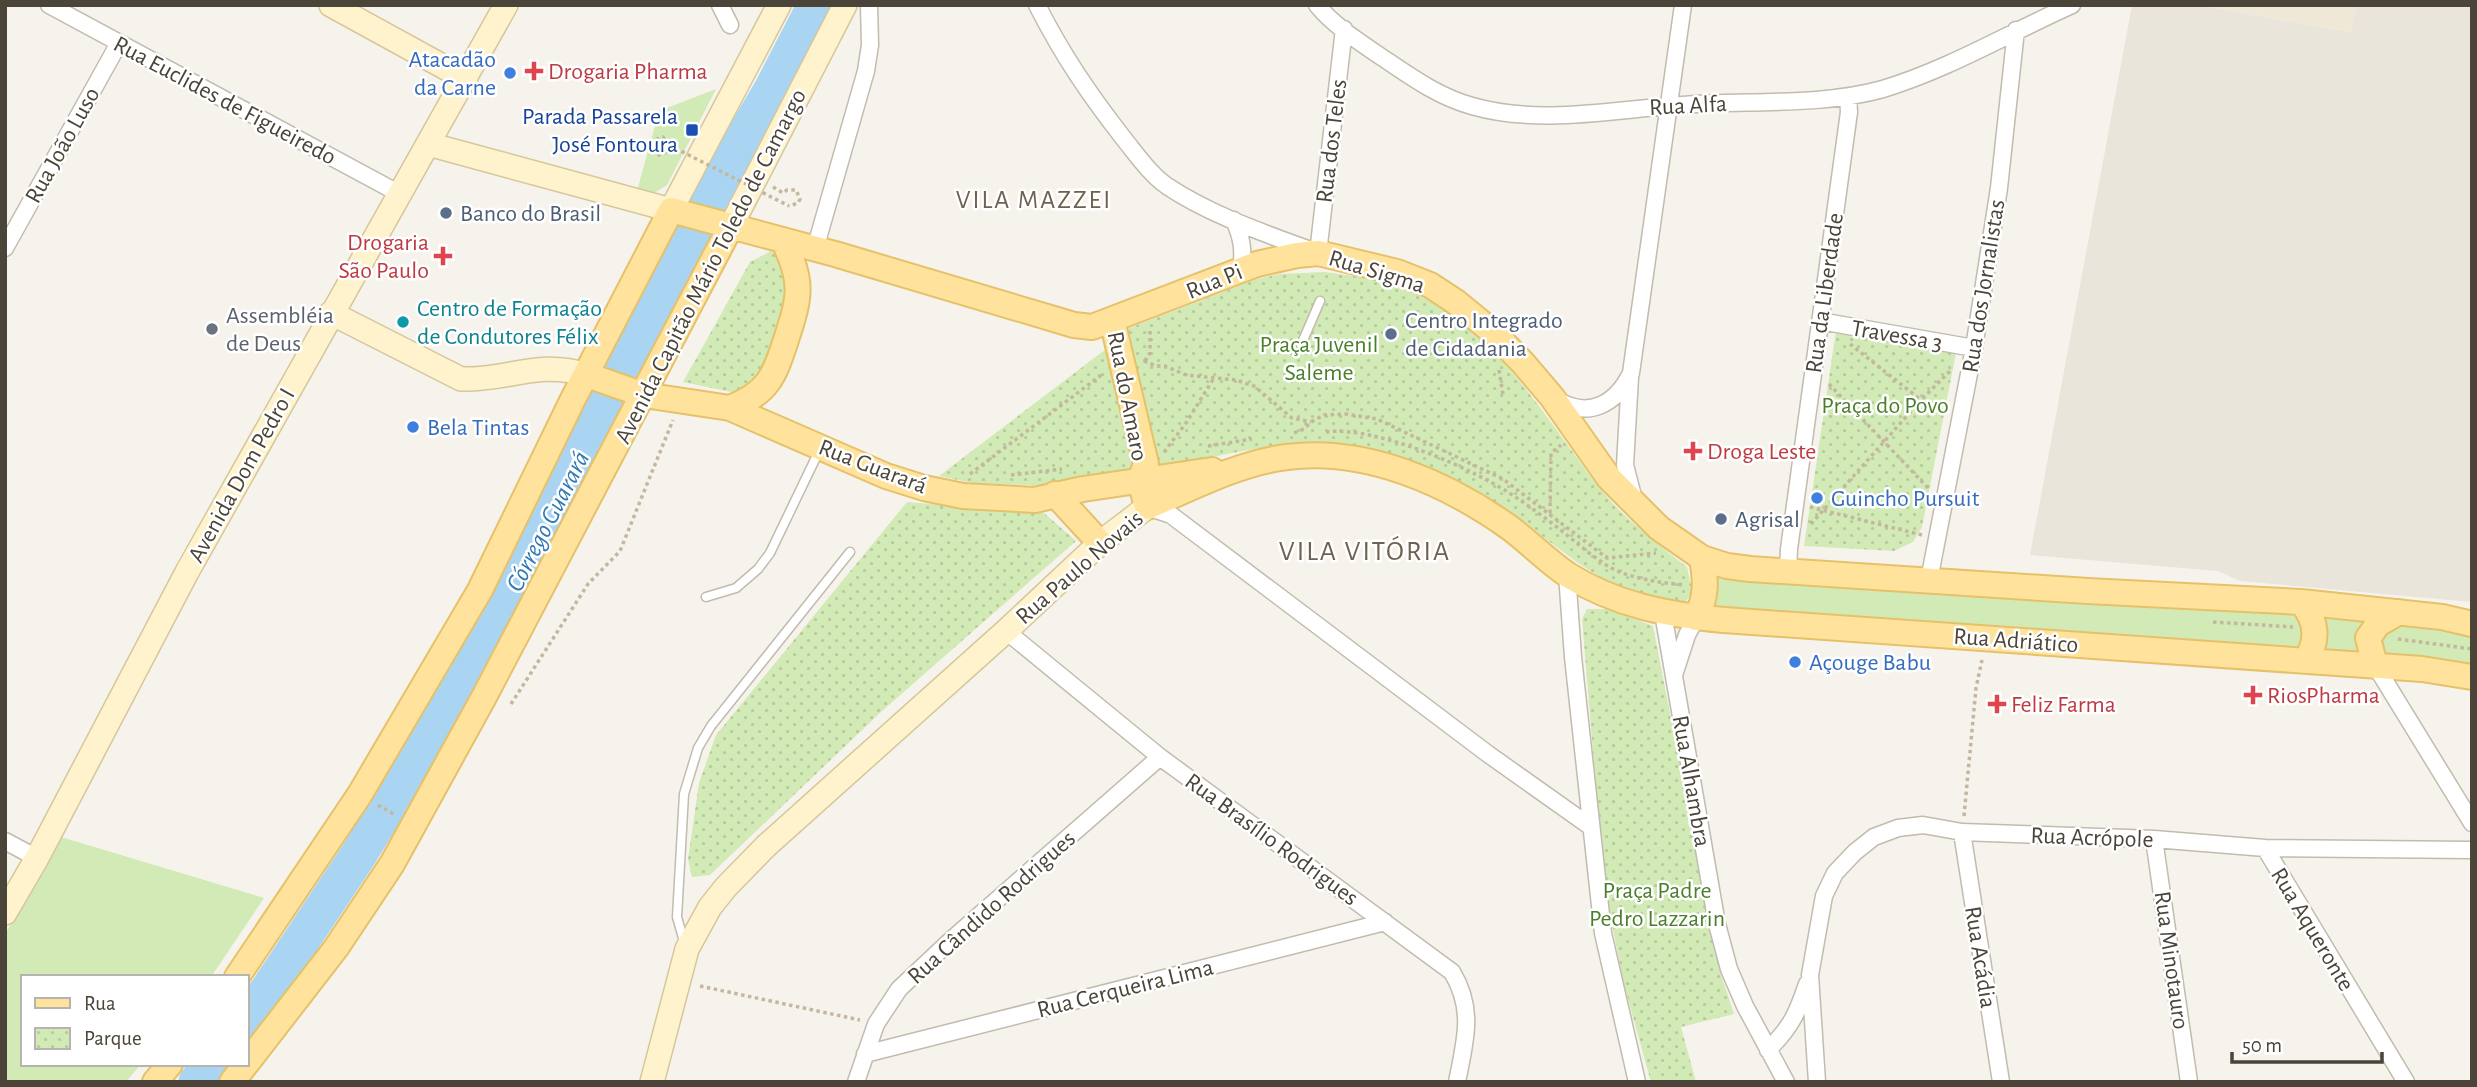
<svg xmlns="http://www.w3.org/2000/svg" width="2477" height="1087" font-family="'Alegreya Sans',sans-serif">
  <defs>
    <pattern id="park-dots" width="8" height="8" patternUnits="userSpaceOnUse" patternTransform="scale(1.75)"><rect width="8" height="8" fill="#d2eab5"/><path d="M2 2h.1M6 6h.1" fill="none" stroke="#b6ca9c" stroke-width="1.8" stroke-linecap="round"/></pattern>
  </defs>
  <rect width="100%" height="100%" fill="#f6f3ec"/>
  <path fill="#eae5da" d="M2132 5H2198L2351 32 2356 5H2472V602L2240 581 2218 571 2030 555Z"/>
  <path fill="#efe8d6" d="M2198 5H2356L2352 32Z"/>
  <path fill="#d2eab5" d="M716 89 667 185 653 194 637 191 659 111Z
    M1717 574 2239 608 2440 628 2472 635V666L1714 609Z
    M61 837 264 898 211 977H23V1064H141L126 1082H5V934Z"/>
  <path fill="url(#park-dots)" d="M771 251 783 259 791 271 775 366 741 394 683 382 750 262Z
    M1324 272C1346 275 1369 277 1391 284 1488 316 1539 410 1597 485 1622 517 1655 542 1687 567L1692 590 1685 604C1670 601 1652 601 1638 597 1630 594 1621 589 1614 585 1579 567 1550 541 1518 518 1452 470 1368 435 1285 445 1243 449 1201 460 1159 469L1127 329 1257 279 1280 274Z
    M1836 331 1956 353 1922 527 1913 542 1894 551 1804 546Z
    M1106 349 1136 474 1048 486 972 483 939 476Z
    M907 502 1044 513 1076 541 882 711 710 875 692 877 688 859 699 783 716 735Z
    M1587 609H1608L1653 626 1721 975 1734 1014 1681 1027 1696 1082H1651L1623 981 1604 883 1582 619Z"/>
  <g fill="none" stroke-linecap="round" stroke-linejoin="round">
    <path stroke="#a9d4f2" stroke-width="37" d="M247 1018 267 992 359 854 469 672 737 149 772 90 816 5
      M197 1082 211 1064"/>
    <defs>
      <path id="lane" d="M1301 345 1320 301
        M706 597 736 588 758 569 770 553 820 449
        M685 945 677 917 684 794 698 748 711 726 850 552"/>
      <path id="street" d="M49 5 400 194
        M720 5 730 25
        M1037 5C1063 56 1089 94 1124 139 1137 155 1150 174 1167 186 1212 216 1267 234 1318 253L1344 29
        M1317 5C1334 26 1361 43 1383 58 1411 77 1439 97 1472 106 1545 127 1624 107 1698 104 1758 101 1826 105 1883 89 1949 69 2009 33 2072 5
        M1234 220C1242 238 1244 251 1241 271
        M5 248 119 43
        M815 249 866 71 870 45 869 5
        M1820 321 1974 348
        M1630 377 1625 465 1633 496
        M1557 400C1589 419 1616 404 1631 373L1683 5
        M1147 507 1171 515 1488 754 1591 827
        M1788 572 1789 549 1849 112 1848 97
        M1567 574 1573 657 1603 933 1637 1082
        M1929 580 1974 348 1999 188 2016 30
        M1663 613 1717 924 1729 969 1745 1006 1786 1082
        M1006 631 1160 757 1452 972C1475 1010 1465 1041 1457 1082
        M2375 665 2472 823
        M1675 672 1687 635 1696 618
        M1962 832 2001 1082
        M2154 839 2189 1082
        M5 841 37 858
        M2265 848 2406 1082
        M1768 1050C1791 1027 1797 1014 1807 984
        M865 1054 1385 922
        M856 1082 876 1024 899 989 950 941 1160 757
        M1817 1082 1810 975 1824 896 1835 873 1855 852 1874 837 1898 828 1923 825 1962 832 2154 839 2265 848 2472 850"/>
      <path id="secondary" d="M331 5 466 79
        M428 144 671 210 779 5
        M731 226 845 5
        M331 313 461 379C508 381 537 359 587 375
        M5 913 37 858 187 572 506 5
        M652 1082 687 949 710 907 726 887 766 846 1006 631 1100 543 1147 507"/>
      <path id="primary" d="M1112 320 1146 464 1140 480 1147 507C1192 488 1238 463 1287 457 1366 447 1447 483 1510 528 1530 543 1547 561 1568 575 1616 605 1668 615 1724 620L2422 669 2472 677
        M587 375 644 395 730 408 886 476 924 488 963 496 1035 500 1083 489 1212 470
        M730 408C768 393 774 377 786 340 800 297 804 282 783 240
        M1055 494 1100 543
        M2301 602C2317 620 2319 640 2306 660
        M1696 618C1707 596 1706 581 1702 558
        M2375 665 2368 638 2378 624 2399 612
        M237 977 360 794 480 590 573 399 671 210 835 254 1074 325 1092 327 1257 264 1297 255 1318 253 1397 272 1430 285 1456 302 1494 333 1523 363 1552 397 1609 478 1659 528 1702 558 1727 566 1750 569 2088 591 2301 602 2442 617 2472 624
        M247 1063 336 948 392 864 484 697 731 226
        M155 1082 170 1064
        M232 1082 246 1064"/>
    </defs>
    <use href="#lane" stroke="#c2bbae" stroke-width="11"/>
    <use href="#street" stroke="#c2bbae" stroke-width="19"/>
    <use href="#secondary" stroke="#d6c79b" stroke-width="26"/>
    <use href="#primary" stroke="#e6c16a" stroke-width="28"/>
    <path stroke="#c4b79f" stroke-width="3.5" stroke-dasharray="3.5 3.5" stroke-linecap="butt" d="M669 145 663 137 654 140 653 149 659 155 667 152 669 148 679 152
      M773 187 783 193 787 190H796L800 199 798 203 789 206
      M1850 344 1921 400 1945 415
      M1144 361 1156 366H1165L1186 375 1236 380 1254 386 1292 418 1311 422
      M1145 361 1150 353V329
      M1499 370 1503 395
      M1829 384 1930 490
      M1326 432C1376 425 1476 470 1517 498 1536 511 1555 525 1573 540 1588 552 1604 566 1622 573 1643 580 1663 583 1685 585
      M1294 433 1304 429 1311 422 1324 415 1346 414 1377 419 1503 479 1607 558 1656 553
      M1208 446 1252 439
      M1164 452 1186 423 1214 378
      M970 474 1100 376 1101 372
      M1011 475 1062 469
      M1810 507 1922 535
      M1550 513 1551 453 1561 445
      M1811 524 1921 400 1952 369
      M2213 622 2293 627
      M2398 639 2472 649
      M511 704 588 584 620 551 673 420
      M378 805 395 815
      M1964 816 1976 688 1982 660
      M700 986 860 1020"/>
    <use href="#lane" stroke="#fff" stroke-width="8"/>
    <use href="#street" stroke="#fff" stroke-width="16"/>
    <use href="#secondary" stroke="#fff3cd" stroke-width="23"/>
    <use href="#primary" stroke="#ffe39c" stroke-width="24"/>
    <path stroke="#c4b79f" stroke-width="3.5" stroke-dasharray="3.5 3.5" stroke-linecap="butt" d="M669 145 789 206"/>
  </g>
  <g fill="#e0444e" stroke="#fff" stroke-width="2.5">
    <path d="M530.5 60.5h7v7h7v7h-7v7h-7v-7h-7v-7h7z"/>
    <path d="M439.5 245.5h7v7h7v7h-7v7h-7v-7h-7v-7h7z"/>
    <path d="M1689.5 440.5h7v7h7v7h-7v7h-7v-7h-7v-7h7z"/>
    <path d="M2249.5 684.5h7v7h7v7h-7v7h-7v-7h-7v-7h7z"/>
    <path d="M1993.5 693.5h7v7h7v7h-7v7h-7v-7h-7v-7h7z"/>
  </g>
  <g fill="#3f7fe0" stroke="#fff" stroke-width="2.5">
    <circle cx="510" cy="73" r="7"/>
    <circle cx="413" cy="427" r="7"/>
    <circle cx="1817" cy="498" r="7"/>
    <circle cx="1795" cy="662" r="7"/>
  </g>
  <rect fill="#1a4fb4" stroke="#fff" stroke-width="2.5" x="685" y="123" width="14" height="14" rx="3.5"/>
  <g fill="#5c6f8a" stroke="#fff" stroke-width="2.5">
    <circle cx="446" cy="213" r="7"/>
    <circle cx="1391" cy="334" r="7"/>
    <circle cx="1721" cy="519" r="7"/>
  </g>
  <circle fill="#0f9aa8" stroke="#fff" stroke-width="2.5" cx="403" cy="322" r="7"/>
  <circle fill="#6b7280" stroke="#fff" stroke-width="2.5" cx="212" cy="329" r="7"/>
  <g text-anchor="middle" stroke-width="5" stroke-linejoin="round" paint-order="stroke">
    <g font-size="24" fill="#366cbe" stroke="#fff" text-anchor="start">
      <text x="496" y="67" text-anchor="end">Atacadão<tspan x="496" dy="28">da Carne</tspan></text>
      <text x="427" y="435">Bela Tintas</text>
      <text x="1831" y="506">Guincho Pursuit</text>
      <text x="1809" y="670">Açouge Babu</text>
    </g>
    <g font-size="24" fill="#be3a42" stroke="#fff" text-anchor="start">
      <text x="548" y="79">Drogaria Pharma</text>
      <text x="429" y="250" text-anchor="end">Drogaria<tspan x="429" dy="28">São Paulo</tspan></text>
      <text x="1707" y="459">Droga Leste</text>
      <text x="2267" y="703">RiosPharma</text>
      <text x="2011" y="712">Feliz Farma</text>
    </g>
    <g font-size="24" fill="#4b4439" stroke="#fff">
      <text transform="translate(225 100) rotate(28)" y="8">Rua Euclides de Figueiredo</text>
      <text transform="translate(1688 105) rotate(-3)" y="8">Rua Alfa</text>
      <text transform="translate(1331 141) rotate(-83)" y="8">Rua dos Teles</text>
      <text transform="translate(62 145) rotate(-61)" y="8">Rua João Luso</text>
      <text transform="translate(710 266) rotate(-63)" y="8">Avenida Capitão Mário Toledo de Camargo</text>
      <text transform="translate(1377 271) rotate(17)" y="8">Rua Sigma</text>
      <text transform="translate(1214 281) rotate(-22)" y="8">Rua Pi</text>
      <text transform="translate(1983 286) rotate(-81)" y="8">Rua dos Jornalistas</text>
      <text transform="translate(1824 293) rotate(-82)" y="8">Rua da Liberdade</text>
      <text transform="translate(1897 335) rotate(10)" y="8">Travessa 3</text>
      <text transform="translate(1128 396) rotate(79)" y="8">Rua do Amaro</text>
      <text transform="translate(873 466) rotate(21)" y="8">Rua Guarará</text>
      <text transform="translate(241 475) rotate(-61)" y="8">Avenida Dom Pedro I</text>
      <text transform="translate(1079 567) rotate(-41)" y="8">Rua Paulo Novais</text>
      <text transform="translate(2016 640) rotate(4)" y="8">Rua Adriático</text>
      <text transform="translate(1692 781) rotate(80)" y="8">Rua Alhambra</text>
      <text transform="translate(2092 837) rotate(2)" y="8">Rua Acrópole</text>
      <text transform="translate(1272 839) rotate(36)" y="8">Rua Brasílio Rodrigues</text>
      <text transform="translate(991 907) rotate(-42)" y="8">Rua Cândido Rodrigues</text>
      <text transform="translate(2313 929) rotate(59)" y="8">Rua Aqueronte</text>
      <text transform="translate(1981 957) rotate(81)" y="8">Rua Acádia</text>
      <text transform="translate(2172 960) rotate(82)" y="8">Rua Minotauro</text>
      <text transform="translate(1125 988) rotate(-14)" y="8">Rua Cerqueira Lima</text>
    </g>
    <g font-size="24" fill="#164399" stroke="#fff" text-anchor="end">
      <text x="678" y="124">Parada Passarela<tspan x="678" dy="28">José Fontoura</tspan></text>
    </g>
    <g font-size="24" fill="#4e5e75" stroke="#fff" text-anchor="start">
      <text x="460" y="221">Banco do Brasil</text>
      <text x="1405" y="328">Centro Integrado<tspan x="1405" dy="28">de Cidadania</tspan></text>
      <text x="1735" y="527">Agrisal</text>
    </g>
    <g font-size="24" fill="#0d838f" stroke="#fff" text-anchor="start">
      <text x="417" y="316">Centro de Formação<tspan x="417" dy="28">de Condutores Félix</tspan></text>
    </g>
    <g font-size="24" fill="#5b616d" stroke="#fff" text-anchor="start">
      <text x="226" y="323">Assembléia<tspan x="226" dy="28">de Deus</tspan></text>
    </g>
    <g font-size="24" fill="#4a7f2a" stroke="#fff">
      <text x="1319" y="352">Praça Juvenil<tspan x="1319" dy="28">Saleme</tspan></text>
      <text x="1885" y="413">Praça do Povo</text>
      <text x="1657" y="898">Praça Padre<tspan x="1657" dy="28">Pedro Lazzarin</tspan></text>
    </g>
    <g font-size="26" letter-spacing="2" fill="#6e6250" stroke="#fff">
      <text x="1034" y="208">VILA MAZZEI</text>
    </g>
    <g font-size="26" font-style="italic" fill="#2e7ab2" stroke="#fff">
      <text transform="translate(547 521) rotate(-63)" y="9">Córrego Guarará</text>
    </g>
    <g font-size="28" letter-spacing="2" fill="#6e6250" stroke="#fff">
      <text x="1365" y="560">VILA VITÓRIA</text>
    </g>
  </g>
  <rect width="2477" height="1087" fill="none" stroke="#4b4439" stroke-width="14"/>
  <rect x="21" y="975" width="228" height="91" fill="#ffffff" stroke="#b7b4b0" stroke-width="2"/>
  <rect x="35" y="998" width="35" height="10" fill="#ffe39c" stroke="#b7b4b0" stroke-width="2"/>
  <text x="84" y="1010" font-size="21" fill="#4b4439">Rua</text>
  <rect x="35" y="1028" width="35" height="21" fill="url(#park-dots)" stroke="#b7b4b0" stroke-width="2"/>
  <text x="84" y="1045" font-size="21" fill="#4b4439">Parque</text>
  <path d="M2232 1052v10h150v-10" fill="none" stroke="#4b4439" stroke-width="3.5"/>
  <text x="2242" y="1052" font-size="21" fill="#4b4439" stroke="#ffffff" stroke-width="5" paint-order="stroke">50 m</text>
</svg>
